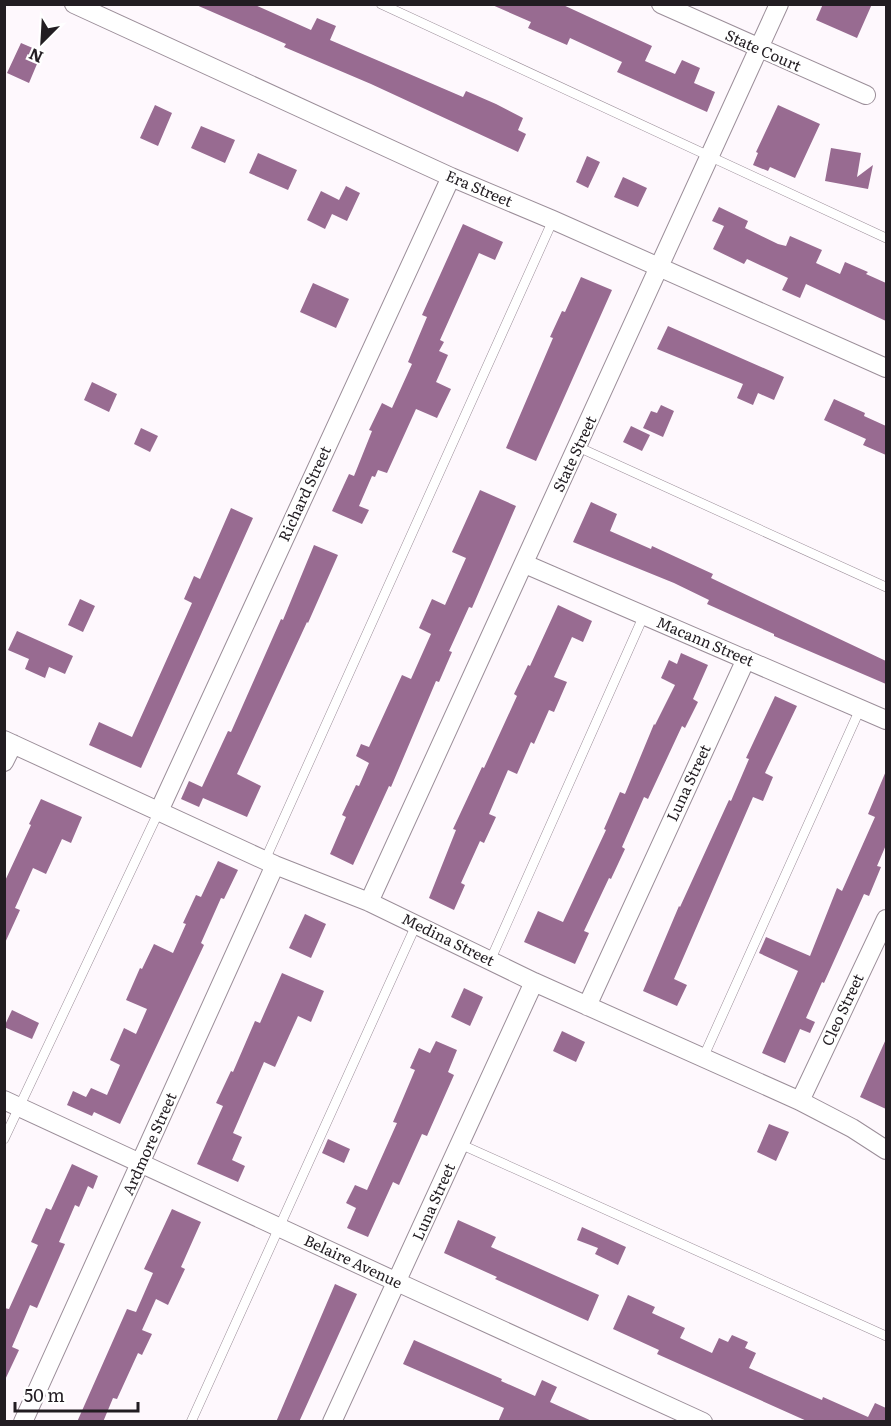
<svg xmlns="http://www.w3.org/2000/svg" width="891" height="1426" font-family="Literata,serif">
  <rect width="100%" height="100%" fill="#fef8fd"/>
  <path fill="#986b91" d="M194 4H253L311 30 317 18 336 26 330 40 463 97 466 91 496 104 523 118 518 130 526 134 518 152 371 84 284 47 286 44Z
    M490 4H561L652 46 645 61 675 74 682 60 700 68 694 83 715 92 707 112 617 72 622 62 570 38 567 45 528 28 531 22Z
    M823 4H872L857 38 816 20Z
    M21 43 42 52 29 83 7 73Z
    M155 105 172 113 158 146 140 138Z
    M778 105 820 124 795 178 770 167 768 171 753 165 758 153 756 152Z
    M201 126 235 140 225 163 191 148Z
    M831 148 861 153 857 177 873 165 868 189 825 181Z
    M258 153 297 170 288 190 249 173Z
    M587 156 600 162 588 188 576 182Z
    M623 177 647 188 638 207 614 197Z
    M346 186 360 193 347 221 332 214 325 229 307 220 321 191 339 200Z
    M719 207 748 221 745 228 778 244 786 246 790 236 822 250 816 263 840 274 845 262 868 272 866 274 886 283V321L806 284 800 298 782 290 788 278 747 259 744 264 713 249 724 226 712 221Z
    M463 224 503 242 495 260 479 253 440 340 444 342 439 351 448 355 436 382 451 389 437 418 416 409 387 473 378 470 375 477 372 476 359 506 369 510 362 524 332 511 349 474 354 476 372 431 369 430 382 403 392 408 412 364 408 362 427 317 422 315Z
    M581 277 612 290 536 461 506 448 553 338 550 337 562 311 565 312Z
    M313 283 349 299 336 328 300 312Z
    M668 326 784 377 774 400 758 393 753 405 737 398 743 384 657 349Z
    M92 382 117 394 109 412 84 400Z
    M834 399 865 413 864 416 886 426V455L863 445 866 439 824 420Z
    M661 405 674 411 663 437 643 428 651 411 657 413Z
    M631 426 650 435 642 451 623 442Z
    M141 428 158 436 150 452 134 444Z
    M480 490 516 506 472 608 469 607 449 651 452 652 439 682 436 681 391 787 389 786 353 865 330 854 346 817 342 815 356 785 359 786 369 763 356 756 361 744 369 747 402 675 411 679 431 634 419 628 432 599 445 605 466 558 452 552Z
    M591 502 617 514 610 531 651 549 652 546 713 574 711 578 886 661V684L774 636V634L707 604 709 600 674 583 573 542Z
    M231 508 253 518 141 768 89 745 99 722 132 737 192 603 184 599 194 576 200 579Z
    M314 545 338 555 308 623 307 622 237 774 261 786 247 817 203 798 199 807 181 799 189 781 202 787 228 731 231 732 281 619 283 620Z
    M80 599 95 606 83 632 68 625Z
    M558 605 592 621 583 642 572 637 554 677 567 682 554 712 549 710 534 744 531 742 517 774 508 770 489 814 496 817 484 843 480 841 461 883 465 885 454 910 429 898 456 830 453 829 482 767 484 768 517 696 514 694 528 665 530 666Z
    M17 631 73 656 65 674 49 667 45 678 25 669 29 659 8 650Z
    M681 653 708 665 693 699 698 702 685 728 682 726 648 799 644 797 622 847 625 849 611 879 609 878 584 931 589 933 575 964 524 942 538 911 563 922 606 830 604 829 620 792 625 794 654 724 655 725 675 685 661 678 669 660 677 664Z
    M775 696 797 706 765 773 773 777 763 801 753 797 674 979 687 985 677 1006 643 991 679 906 680 907 729 800 731 801 749 759 746 758Z
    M886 771V845L877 866 881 867 869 896 864 894 824 983 822 982 806 1018 815 1022 810 1033 800 1029 785 1063 762 1053 798 971 759 953 766 937 810 956 837 888 842 891 875 817 868 814Z
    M41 799 82 817 71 843 62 839 46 874 33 868 15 908 20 910 4 945V883L31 825 29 824Z
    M218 861 238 870 224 899 221 898 201 943 204 945 120 1124 94 1112 92 1116 67 1105 73 1091 86 1097 91 1088 107 1095 120 1065 110 1060 124 1028 136 1034 147 1009 126 1000 140 968 142 969 154 944 173 953 186 924 183 923 196 895 201 897Z
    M305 914 326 924 311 958 289 948Z
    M282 973 324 991 311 1022 298 1016 275 1067 264 1062 233 1133 242 1137 232 1160 245 1166 238 1182 197 1164 223 1106 216 1103 231 1071 233 1072 255 1021 260 1023Z
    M464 988 483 997 470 1026 451 1017Z
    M12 1010 39 1023 32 1039 4 1027Z
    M562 1031 585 1042 576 1062 553 1051Z
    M886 1039V1109L860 1097Z
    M436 1041 457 1050 448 1072 454 1075 427 1136 422 1134 399 1185 393 1182 368 1237 347 1228 356 1208 346 1203 355 1185 367 1190 397 1123 393 1122 415 1070 410 1068 419 1048 430 1053Z
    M769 1124 789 1132 776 1161 757 1152Z
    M328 1139 350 1149 344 1163 322 1153Z
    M72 1164 98 1176 93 1189 88 1186 79 1207 75 1205 59 1242 65 1244 37 1308 30 1305 12 1347 19 1350 4 1382V1308L9 1309 38 1245 31 1242 46 1208 51 1210Z
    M172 1209 201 1222 181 1267 185 1269 168 1305 156 1299 142 1330 152 1334 142 1355 138 1353 117 1399 113 1398 103 1422H77L127 1309 136 1312 153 1273 144 1269Z
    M458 1220 496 1237 491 1247 599 1295 588 1321 495 1279 497 1277 444 1253Z
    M582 1227 626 1247 618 1265 595 1254 598 1248 577 1240Z
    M335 1284 357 1294 299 1422H276Z
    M628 1295 655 1307 652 1313 685 1328 680 1338 712 1353 719 1338 728 1342 732 1335 748 1342 745 1348 756 1353 749 1368 822 1400 823 1397 868 1417 875 1403 886 1408V1422H809L657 1354 659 1350 613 1329Z
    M414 1340 502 1379 501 1381 535 1396 542 1380 557 1387 550 1402 594 1422H498L504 1408 403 1364Z"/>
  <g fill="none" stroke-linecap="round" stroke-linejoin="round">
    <defs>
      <path id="lane" d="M381 4 886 238
        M578 447 886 587
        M265 860 553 220
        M490 961 644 615
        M703 1058 860 709
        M4 1139 159 811
        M460 1144 886 1336
        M191 1422 416 925"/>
      <path id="street" d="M74 4 451 177 553 220 886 368
        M661 4 866 95
        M525 564 886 720
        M4 740 275 865 369 902 534 982 800 1101 852 1128 886 1150
        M4 762 13 744
        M159 811 451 177
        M369 902 779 4
        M587 1006 746 659
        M4 1100 397 1282 703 1422
        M800 1101 886 919
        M23 1422 275 865
        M332 1422 534 982"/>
    </defs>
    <use href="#lane" stroke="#9b8e99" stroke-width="10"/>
    <use href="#street" stroke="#9b8e99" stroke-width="20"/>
    <use href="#lane" stroke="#fff" stroke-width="9"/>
    <use href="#street" stroke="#fff" stroke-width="18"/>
  </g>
  <g text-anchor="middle" stroke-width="4.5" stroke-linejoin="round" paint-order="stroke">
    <g font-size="15" fill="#221d22" stroke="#fff">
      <text transform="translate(763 51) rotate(24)" y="5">State Court</text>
      <text transform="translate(479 189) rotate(23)" y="5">Era Street</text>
      <text transform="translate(575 454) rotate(-65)" y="5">State Street</text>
      <text transform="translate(305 494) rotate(-65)" y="5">Richard Street</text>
      <text transform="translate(705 642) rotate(23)" y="5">Macann Street</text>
      <text transform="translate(689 783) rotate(-65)" y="5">Luna Street</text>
      <text transform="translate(448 940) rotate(26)" y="5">Medina Street</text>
      <text transform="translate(843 1010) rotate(-65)" y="5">Cleo Street</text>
      <text transform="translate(150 1144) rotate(-66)" y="5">Ardmore Street</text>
      <text transform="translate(434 1202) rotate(-66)" y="5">Luna Street</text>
      <text transform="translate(353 1262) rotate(25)" y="5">Belaire Avenue</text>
    </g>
  </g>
  <rect width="891" height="1426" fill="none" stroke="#221d22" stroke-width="12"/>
  <g transform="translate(42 42) rotate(204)" stroke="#ffffff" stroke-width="4.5" paint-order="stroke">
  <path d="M0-4.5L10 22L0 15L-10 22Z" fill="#221d22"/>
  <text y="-9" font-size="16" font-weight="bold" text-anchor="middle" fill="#221d22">N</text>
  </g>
  <path d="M15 1402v9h123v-9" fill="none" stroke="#221d22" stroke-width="3"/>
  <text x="24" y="1402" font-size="18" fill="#221d22" stroke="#ffffff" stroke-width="4.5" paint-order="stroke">50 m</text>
</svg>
